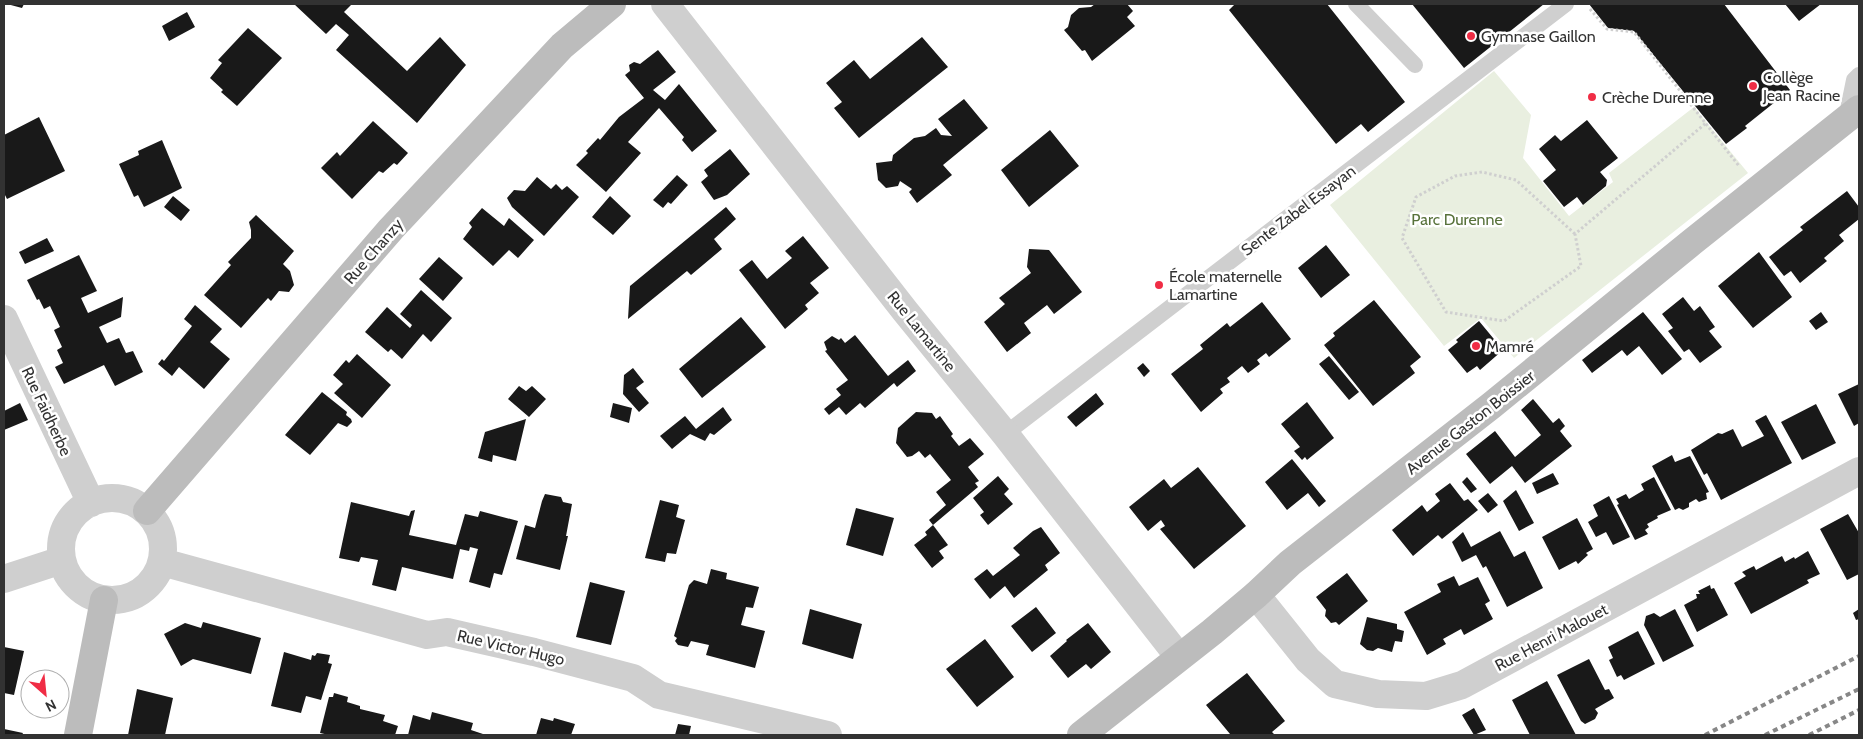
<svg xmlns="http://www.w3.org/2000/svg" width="1863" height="739" font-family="Cabin,sans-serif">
  <rect width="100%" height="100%" fill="#fff"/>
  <path fill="#e9efe0" d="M1494 71 1531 115 1523 158 1569 216 1613 182 1609 173 1694 107 1748 173 1514 358 1481 318 1444 346 1330 205Z"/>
  <path fill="#191919" d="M7 4H24L22 8Z
    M294 4H352L344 12 407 71 440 37 466 65 417 123 336 50 349 35 336 24 326 34Z
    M1095 4H1127L1133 11 1127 17 1135 26 1092 61 1085 50 1082 51 1064 30 1068 27 1071 15 1079 8 1091 7Z
    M1235 4H1327L1405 102 1368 132 1361 124 1336 144 1229 10Z
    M1412 4H1544L1464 68Z
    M1589 4H1724L1790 90 1745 126 1747 128 1726 144 1634 31 1608 28Z
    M1785 4H1821L1799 21Z
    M187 12 195 27 169 41 162 26Z
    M248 28 282 58 237 106 221 92 223 90 210 78 222 63 218 60Z
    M922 37 948 67 859 138 834 108 842 102 826 83 854 60 870 79Z
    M658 50 676 72 653 90 665 100 679 84 717 131 692 152 682 140 684 137 659 108 628 142 641 153 606 192 576 165 588 153 586 151 598 138 600 140 619 117 644 98 625 75 630 71 629 65 634 62 640 64Z
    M964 99 988 128 943 165 952 175 917 203 909 192 912 189 900 181 898 186 886 188 878 180 876 163 892 161 893 155 914 138 925 136 936 128 941 135 952 136 938 119Z
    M39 117 65 171 7 199 4 193V135Z
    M1587 120 1618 158 1600 172 1607 180 1606 186 1583 205 1577 197 1564 207 1543 181 1556 170 1539 149 1555 135 1561 141Z
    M373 121 408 153 397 165 394 163 383 173 379 171 352 199 321 168 337 152 340 156Z
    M1050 130 1079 166 1029 207 1001 170Z
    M162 140 182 188 144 207 138 195 134 197 119 164 139 155 138 151Z
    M730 149 750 174 727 195 714 200 701 182 708 176 704 170Z
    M677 175 688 185 671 204 668 202 663 208 653 200Z
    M537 177 551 189 556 184 562 190 567 186 579 197 544 236 512 207 507 198 514 190 525 191Z
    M1847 191 1859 207V219L1839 235 1844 241 1824 258 1827 261 1800 283 1791 271 1784 276 1769 257 1803 230 1800 227Z
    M173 196 190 210 181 221 164 207Z
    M610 196 631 216 613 235 592 217Z
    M726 207 736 219 714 239 722 249 691 275 687 271 628 319 630 286Z
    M482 208 504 226 509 218 534 240 518 258 509 250 493 266 463 239 472 227 469 223Z
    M256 215 294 251 283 264 290 271 294 285 289 292 279 291 271 301 268 298 241 328 204 295 231 265 228 262 251 238V230L249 222Z
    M803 236 829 268 810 283 819 293 805 305 808 309 785 329 739 270 752 260 767 279 792 258 785 251Z
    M47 238 54 251 25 264 19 252Z
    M1326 245 1350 275 1321 298 1298 268Z
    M1029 249 1049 250 1082 292 1054 314 1047 305 1024 323 1031 333 1007 352 984 322 1005 304 999 298 1031 273 1027 267Z
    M1759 252 1792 297 1753 328 1718 286Z
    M79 255 97 291 81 298 88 313 123 297 121 317 99 327 107 343 119 338 126 353 133 351 143 372 115 386 104 365 64 384 55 367 63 363 57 350 62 347 54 330 60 327 50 306 44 309 39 299 37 300 27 280Z
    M439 257 463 278 443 301 419 279Z
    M421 290 452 318 431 342 423 334 402 359 391 349 388 352 365 332 387 307 410 328 412 325 400 314Z
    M1683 297 1694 311 1700 306 1715 327 1709 331 1722 347 1700 363 1689 349 1684 352 1668 331 1673 328 1662 314Z
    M1374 300 1421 357 1410 366 1415 373 1373 406 1324 345 1335 336 1333 333Z
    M1262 302 1291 339 1269 357 1266 353 1257 360 1260 364 1248 373 1242 366 1227 378 1230 382 1220 389 1223 393 1201 412 1171 374 1203 349 1200 345 1227 323 1230 327Z
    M195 305 222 329 210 342 230 359 204 389 179 367 172 376 158 364 162 359 164 361 192 326 184 319Z
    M1643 312 1682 359 1662 375 1639 346 1627 356 1622 350 1592 373 1582 360Z
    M1821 312 1828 322 1816 330 1809 321Z
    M741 317 766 347 702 398 679 369Z
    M1479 321 1503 350 1480 370 1477 366 1467 373 1448 350 1458 342 1456 340Z
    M855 335 888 376 908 360 916 371 897 387 894 383 865 408 860 403 846 415 839 407 829 415 824 409 841 395 836 389 848 380 825 351 827 350 824 342 832 336 839 340 841 338 845 343Z
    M357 354 391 385 362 418 334 393 343 384 333 375 346 360 349 363Z
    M1329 356 1359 392 1349 400 1319 364Z
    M1143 363 1150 371 1144 377 1137 368Z
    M633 368 644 382 636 388 649 403 639 412 623 394 624 375Z
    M1859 384V423L1854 426 1838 394Z
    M519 386 526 391 532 386 546 399 529 417 508 399Z
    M322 392 347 412 346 415 351 419 352 422 347 427 338 423 310 455 285 435Z
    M1096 393 1104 404 1076 427 1067 417Z
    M1533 399 1553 423 1559 418 1565 426 1560 431 1572 446 1525 483 1512 466 1490 484 1466 454 1495 431 1515 457 1541 435 1521 410Z
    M1307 402 1334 438 1307 460 1305 457 1302 460 1294 451 1300 447 1281 424Z
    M20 403 28 420 4 430V411Z
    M613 403 632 408 629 423 610 417Z
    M1816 404 1836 443 1802 460 1781 422Z
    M723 407 732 420 714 435 710 433 705 441 690 434 672 449 660 436 685 416 696 429Z
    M916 412 932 413 936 419 940 416 953 434 951 436 959 446 970 438 984 454 968 467 979 481 975 483 978 487 933 525 929 520 946 505 936 492 951 480 930 454 925 458 919 451 912 456 907 457 896 443 898 428Z
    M1766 415 1792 463 1721 500 1707 473 1704 475 1691 450 1718 433 1722 434 1733 429 1742 447 1764 436 1755 421Z
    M526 419 516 461 493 455 492 462 478 458 485 432Z
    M1672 455 1675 462 1690 456 1709 492 1706 493 1707 499 1699 502 1696 499 1689 503V507L1683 510 1679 508 1675 510 1652 466Z
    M1292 459 1326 501 1319 507 1308 493 1287 510 1265 482Z
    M1198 467 1246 526 1194 569 1160 529 1165 526 1161 520 1148 531 1129 507 1164 479 1171 488Z
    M1553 473 1559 484 1537 494 1532 483Z
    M998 476 1009 489 1004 494 1013 504 988 525 980 515 984 512 973 498Z
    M1467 477 1477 489 1471 493 1462 482Z
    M1654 477 1671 510 1657 516 1658 518 1647 524 1649 527 1645 530 1648 534 1635 540 1617 505 1619 504 1616 499 1626 494 1629 499 1644 490 1641 484Z
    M1450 483 1464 501 1468 499 1478 510 1442 539 1438 535 1413 556 1392 530 1422 505 1427 512 1440 501 1435 494Z
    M1516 490 1534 523 1519 531 1503 501Z
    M1488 493 1498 505 1488 513 1478 501Z
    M545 494 561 497 563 502 572 504 566 536H568L560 570 516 559 525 525 535 528 542 501Z
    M1609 496 1630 537 1613 545 1606 532 1596 537 1588 522 1598 516 1593 505Z
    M660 500 679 505 676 517 685 520 676 554 667 553 665 562 645 558Z
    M351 502 409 516 411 511 415 510 409 535 456 545 465 514 478 517 480 511 518 521 502 575 494 573 490 588 469 582 478 549 470 547 469 551 460 549 453 579 402 567 396 591 372 585 378 560 361 557 359 562 339 558Z
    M856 508 894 518 883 556 846 545Z
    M1848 514 1859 533V574L1847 580 1820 529Z
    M1577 518 1593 549 1586 553 1588 555 1578 564 1576 561 1559 570 1542 537Z
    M933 525 948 545 939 551 944 558 932 568 914 545 927 535 925 532Z
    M1041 527 1060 553 1045 565 1048 570 1014 598 1005 586 990 599 974 579 987 569 993 576 1020 555 1013 548 1033 531Z
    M1500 531 1514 557 1525 551 1543 588 1507 607 1486 566 1483 568 1476 555 1462 562 1452 542 1463 532 1471 547Z
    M1808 551 1820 574 1807 580 1809 583 1751 614 1734 583 1746 576 1742 572 1754 566 1756 570 1782 556 1785 562 1794 557 1795 559Z
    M711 569 727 573 726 579 759 587 753 608 746 607 741 625 765 631 755 668 706 655 709 645 691 641 688 647 678 645 675 641 677 638 674 636 689 585 694 580 707 584Z
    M1347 573 1368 601 1339 625 1336 622 1331 623 1325 616 1326 610 1316 597Z
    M1454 576 1459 586 1478 577 1490 601 1485 604 1493 619 1464 635 1461 629 1443 639 1446 644 1427 655 1404 612 1441 592 1437 584Z
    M590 582 625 591 611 645 576 637Z
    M1710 585 1711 589 1714 588 1728 615 1697 632 1684 605 1697 598 1696 594H1700L1698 591Z
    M1036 607 1056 633 1032 652 1011 626Z
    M810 609 862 624 853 659 802 644Z
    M1675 609 1694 646 1663 662 1644 625 1646 616 1654 613 1660 617Z
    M1859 609V619L1856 620 1853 613Z
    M1367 617 1397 624V629L1404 631 1402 642 1395 641 1392 652 1378 648 1373 651 1367 650 1360 644Z
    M203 622 261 638 251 674 193 659 181 666 164 634 185 623 201 628Z
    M1088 623 1111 652 1091 669 1086 664 1068 678 1050 656 1067 641 1066 640Z
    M1638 631 1655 664 1624 680 1621 675 1617 677 1609 660 1613 658 1608 647Z
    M985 639 1014 677 977 707 946 669Z
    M4 647 24 651 14 695 4 693Z
    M284 652 311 660 312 655 315 656 317 653 330 655 328 663 332 664 321 700 306 696 301 713 271 706Z
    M1589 659 1605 690 1609 689 1614 698 1595 709 1598 713 1595 719 1585 724 1581 721 1557 675Z
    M1247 673 1285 721 1272 732 1275 735H1228L1230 734 1206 705Z
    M1547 681 1576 735H1530L1512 700Z
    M137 689 173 698 165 735H128Z
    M334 693 348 697 347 702 360 706V709L385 715 383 721 398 726 395 735H329L320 733 329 697H333Z
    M1474 708 1486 730 1474 735 1462 715Z
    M432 712 473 723 471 730 486 735H408L413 715 430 720Z
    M541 718 553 721 554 718 575 724 571 735H536Z
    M678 724 691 726 689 735H675Z
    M4 729 23 733 22 735H4Z"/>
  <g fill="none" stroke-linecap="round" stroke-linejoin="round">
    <path stroke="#cfcfcf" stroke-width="3" stroke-dasharray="2.5 2.5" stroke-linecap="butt" d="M1590 9 1607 29 1634 32 1739 166
      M1575 234 1516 180 1482 172 1455 176 1416 197 1402 238 1446 312 1504 321 1581 266 1575 234 1706 123"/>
    <path stroke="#cfcfcf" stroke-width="16" d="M1356 4 1415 65
      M1846 119 1854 80 1859 75
      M1005 434 1566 4"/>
    <path stroke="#cfcfcf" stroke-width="28" d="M665 4 905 311 1005 434 1179 657
      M4 319 91 503
      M61 549a51 51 0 1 1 102 0a51 51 0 1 1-102 0Z
      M162 562 427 635 447 632 534 652 633 678 659 695 828 735
      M4 579 62 560
      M1256 595 1308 660 1335 684 1378 694 1426 696 1462 685 1859 471"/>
    <path stroke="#bcbcbc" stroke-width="28" d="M147 511 391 229 562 46 612 4
      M78 735 104 600
      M1081 735 1212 632 1256 595 1290 563 1492 405 1692 242 1859 109"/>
    <path stroke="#878787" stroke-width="4" stroke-dasharray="5 4" stroke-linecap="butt" d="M1705 735 1859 656
      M1765 735 1859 689
      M1809 735 1859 710"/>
  </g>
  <g fill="#f02d45" stroke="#fff" stroke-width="2">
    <circle cx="1471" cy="36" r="5"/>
    <circle cx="1753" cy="86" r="5"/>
    <circle cx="1592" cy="97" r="5"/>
    <circle cx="1159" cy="285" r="5"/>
    <circle cx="1476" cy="346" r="5"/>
  </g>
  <g text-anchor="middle" stroke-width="5" stroke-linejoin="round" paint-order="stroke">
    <g font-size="16" fill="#323232" stroke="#fff" text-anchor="start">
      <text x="1481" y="42">Gymnase Gaillon</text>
      <text x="1763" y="83">Collège<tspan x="1763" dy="18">Jean Racine</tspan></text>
      <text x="1602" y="103">Crèche Durenne</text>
      <text x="1169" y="282">École maternelle<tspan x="1169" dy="18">Lamartine</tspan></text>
      <text x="1486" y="352">Mamré</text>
    </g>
    <g font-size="16" fill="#323232" stroke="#fff">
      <text transform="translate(1298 210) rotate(-37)" y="6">Sente Zabel Essayan</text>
      <text transform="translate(373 251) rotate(-49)" y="6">Rue Chanzy</text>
      <text transform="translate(922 331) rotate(51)" y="6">Rue Lamartine</text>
      <text transform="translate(47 411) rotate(65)" y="6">Rue Faidherbe</text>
      <text transform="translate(1470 422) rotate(-38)" y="6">Avenue Gaston Boissier</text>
      <text transform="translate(1551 637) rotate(-28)" y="6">Rue Henri Malouet</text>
      <text transform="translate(511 647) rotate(13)" y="6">Rue Victor Hugo</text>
    </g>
    <g font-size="16" fill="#58723b" stroke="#fff">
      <text x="1457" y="225">Parc Durenne</text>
    </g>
  </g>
  <rect width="1863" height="739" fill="none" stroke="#323232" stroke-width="10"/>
  <g transform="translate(45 694) rotate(153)"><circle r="24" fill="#ffffff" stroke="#adadad"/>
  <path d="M0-4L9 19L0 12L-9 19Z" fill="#f02d45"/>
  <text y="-8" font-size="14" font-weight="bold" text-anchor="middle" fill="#323232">N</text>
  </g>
</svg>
